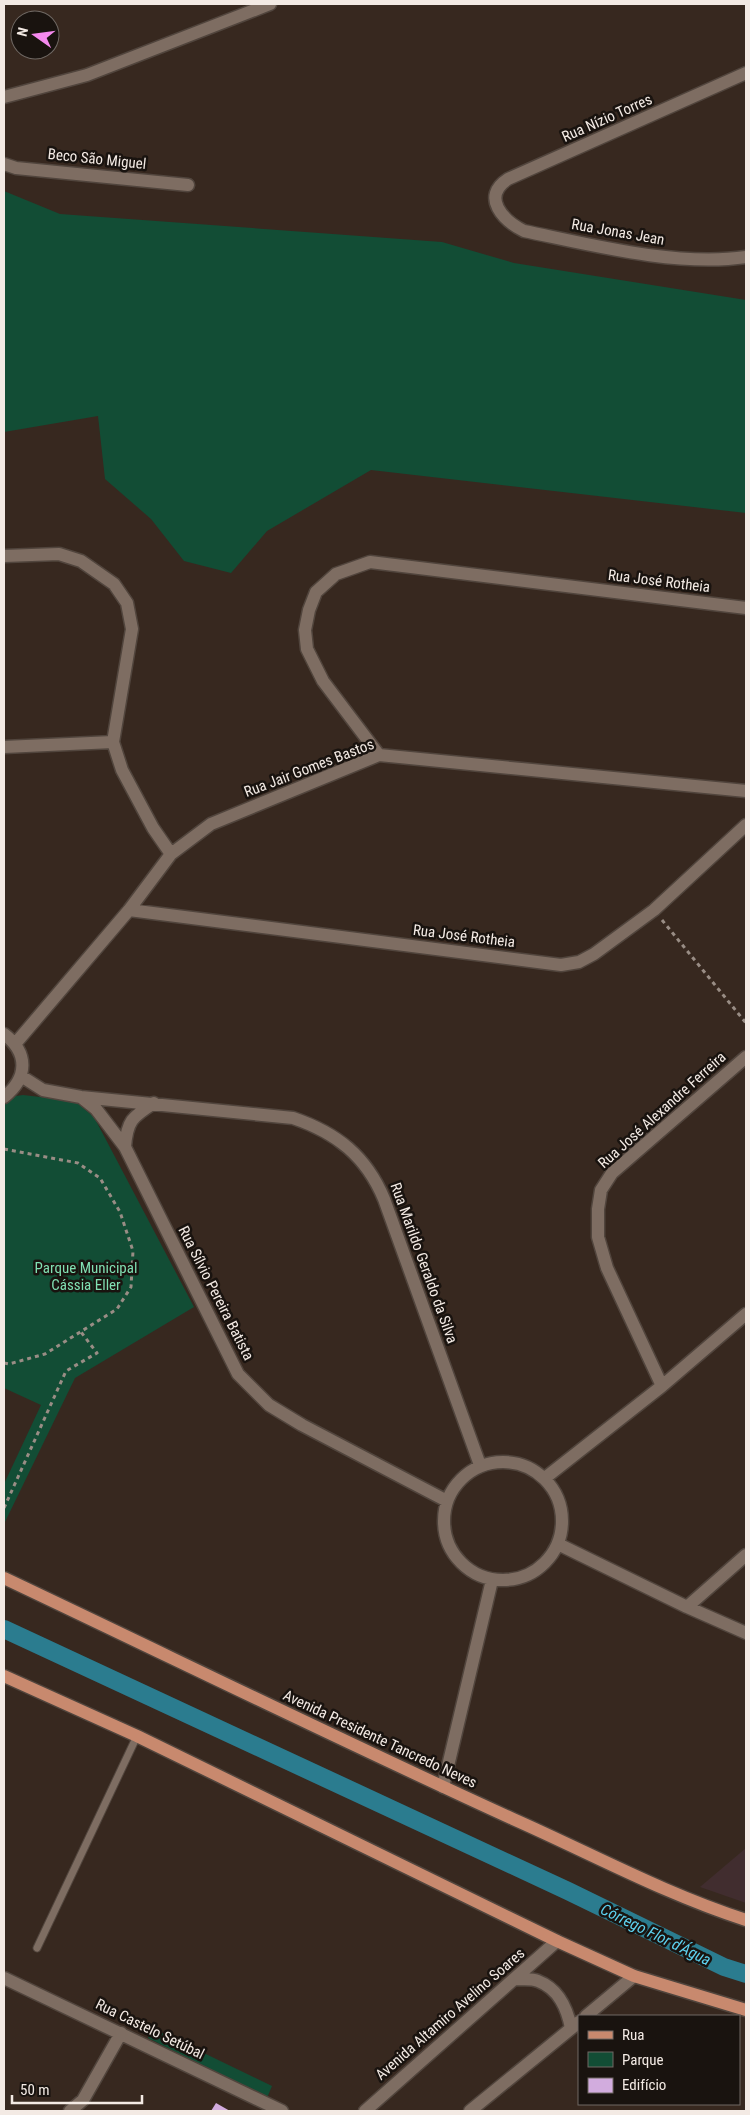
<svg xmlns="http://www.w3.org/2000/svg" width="750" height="2115" font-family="'Roboto Condensed',sans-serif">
  <rect width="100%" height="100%" fill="#37281f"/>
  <path fill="#412d2f" d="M746 1848V1903L700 1887Z"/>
  <path fill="#124d35" d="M4 191 60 214 442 242 514 263 746 300V513L371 470 267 531 231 573 184 561 151 519 105 479 98 416 4 432Z
    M23 1095 75 1101 94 1117 194 1307 75 1378 4 1524V1484L41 1405 4 1388V1101L9 1097Z
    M152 2028 272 2086 267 2098 148 2038Z"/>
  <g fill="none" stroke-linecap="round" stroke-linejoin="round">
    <path stroke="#2b7c8f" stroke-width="18" d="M4 1629 568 1891 724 1967 746 1974"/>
  </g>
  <path fill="#d2acde" d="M216 2103 230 2111H211Z"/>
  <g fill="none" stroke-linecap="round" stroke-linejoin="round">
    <defs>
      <path id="service" d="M37 1948 137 1736"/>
      <path id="minor" d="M746 73 508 179C480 197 504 221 524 231 592 245 677 267 746 257
        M4 97 87 75 270 4
        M4 164 16 168 188 185
        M4 556 59 554 81 561 114 584 127 603 132 629 113 742 122 770 153 828 171 854
        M4 747 113 742
        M379 755 323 681 307 649 305 630 309 610 316 592 336 574 370 562 746 608
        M129 910 561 965 579 962 594 954 654 910 746 825
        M4 1034C29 1053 28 1078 4 1097
        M15 1044 129 910 171 854 211 824 379 755 746 791
        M21 1076 43 1090 81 1097 293 1118C337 1133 366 1156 384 1199L480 1465
        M81 1097 96 1109 125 1147 238 1374 269 1405 302 1425 447 1501
        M125 1147C127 1121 132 1117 154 1103
        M662 1386 607 1268 598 1237V1209L601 1190 612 1173 746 1057
        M444 1521a59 59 0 1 1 118 0a59 59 0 1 1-118 0Z
        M545 1478 662 1386 746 1314
        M558 1544 687 1607 746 1633
        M687 1607 746 1555
        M443 1787 492 1580
        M4 1978 282 2111
        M70 2111 83 2100 121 2033"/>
      <path id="tertiary" d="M514 1979C522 1980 531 1978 538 1981 559 1989 567 2008 571 2028
        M586 2016 634 1976
        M365 2111 557 1941
        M470 2111 579 2022"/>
      <path id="primary" d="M4 1578C173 1658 342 1741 513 1819 590 1853 665 1894 746 1920
        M4 1676 137 1736 557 1941 634 1976 746 2010"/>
    </defs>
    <use href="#service" stroke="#51453d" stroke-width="9"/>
    <use href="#minor" stroke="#51453d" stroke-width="15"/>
    <use href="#tertiary" stroke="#51453d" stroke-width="15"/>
    <use href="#primary" stroke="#51453d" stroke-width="15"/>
    <path stroke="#998d85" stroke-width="3" stroke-dasharray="4 4" stroke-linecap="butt" d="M662 920 746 1023
      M4 1149 78 1163 100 1178 120 1212 133 1251 131 1287 117 1309 45 1354 9 1364 4 1363
      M4 1508 66 1371 97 1353 81 1332"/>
    <use href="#service" stroke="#7e6d62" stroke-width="7"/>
    <use href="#minor" stroke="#7e6d62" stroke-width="12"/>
    <use href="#tertiary" stroke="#7e6d62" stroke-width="12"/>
    <use href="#primary" stroke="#c8896e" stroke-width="12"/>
  </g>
  <g text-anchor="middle" stroke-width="5" stroke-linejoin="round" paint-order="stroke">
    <g font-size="15" fill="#f3eae4" stroke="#19130f">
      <text transform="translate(607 118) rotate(-24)" y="5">Rua Nízio Torres</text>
      <text transform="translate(97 159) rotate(6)" y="5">Beco São Miguel</text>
      <text transform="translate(618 232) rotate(10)" y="5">Rua Jonas Jean</text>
      <text transform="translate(659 581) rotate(7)" y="5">Rua José Rotheia</text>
      <text transform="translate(309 768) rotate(-21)" y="5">Rua Jair Gomes Bastos</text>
      <text transform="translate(464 936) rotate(7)" y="5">Rua José Rotheia</text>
      <text transform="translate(662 1110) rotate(-42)" y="5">Rua José Alexandre Ferreira</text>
      <text transform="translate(424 1263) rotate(70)" y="5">Rua Marildo Geraldo da Silva</text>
      <text transform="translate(216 1293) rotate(63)" y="5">Rua Sílvio Pereira Batista</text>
      <text transform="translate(380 1739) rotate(25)" y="5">Avenida Presidente Tancredo Neves</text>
      <text transform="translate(450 2014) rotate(-41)" y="5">Avenida Altamiro Avelino Soares</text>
      <text transform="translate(150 2029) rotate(26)" y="5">Rua Castelo Setúbal</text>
    </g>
    <g font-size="15" fill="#81dfb2" stroke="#19130f">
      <text x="86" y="1273">Parque Municipal<tspan x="86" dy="17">Cássia Eller</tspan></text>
    </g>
    <g font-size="16" font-style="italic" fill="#5dd1ef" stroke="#19130f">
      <text transform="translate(656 1934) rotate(26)" y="6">Córrego Flor d'Água</text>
    </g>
  </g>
  <rect width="750" height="2115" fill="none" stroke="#f3eae4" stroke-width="10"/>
  <rect x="578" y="2015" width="162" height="90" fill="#19130f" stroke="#706964"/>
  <rect x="588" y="2031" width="25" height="8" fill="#c8896e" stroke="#706964"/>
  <text x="622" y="2040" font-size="15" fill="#f3eae4">Rua</text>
  <rect x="588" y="2052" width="25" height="15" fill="#124d35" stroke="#706964"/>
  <text x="622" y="2065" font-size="15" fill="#f3eae4">Parque</text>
  <rect x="588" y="2078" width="25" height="15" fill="#d2acde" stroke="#706964"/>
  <text x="622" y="2090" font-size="15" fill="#f3eae4">Edifício</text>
  <g transform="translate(35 35) rotate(284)"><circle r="24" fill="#19130f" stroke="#706964"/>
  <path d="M0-4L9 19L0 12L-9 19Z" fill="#f589ee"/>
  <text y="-8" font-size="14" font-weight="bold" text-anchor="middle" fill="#f3eae4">N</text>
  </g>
  <path d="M12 2095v8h130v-8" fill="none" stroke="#f3eae4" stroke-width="2.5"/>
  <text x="20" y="2095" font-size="15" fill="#f3eae4" stroke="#19130f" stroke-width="4" paint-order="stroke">50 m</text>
</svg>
